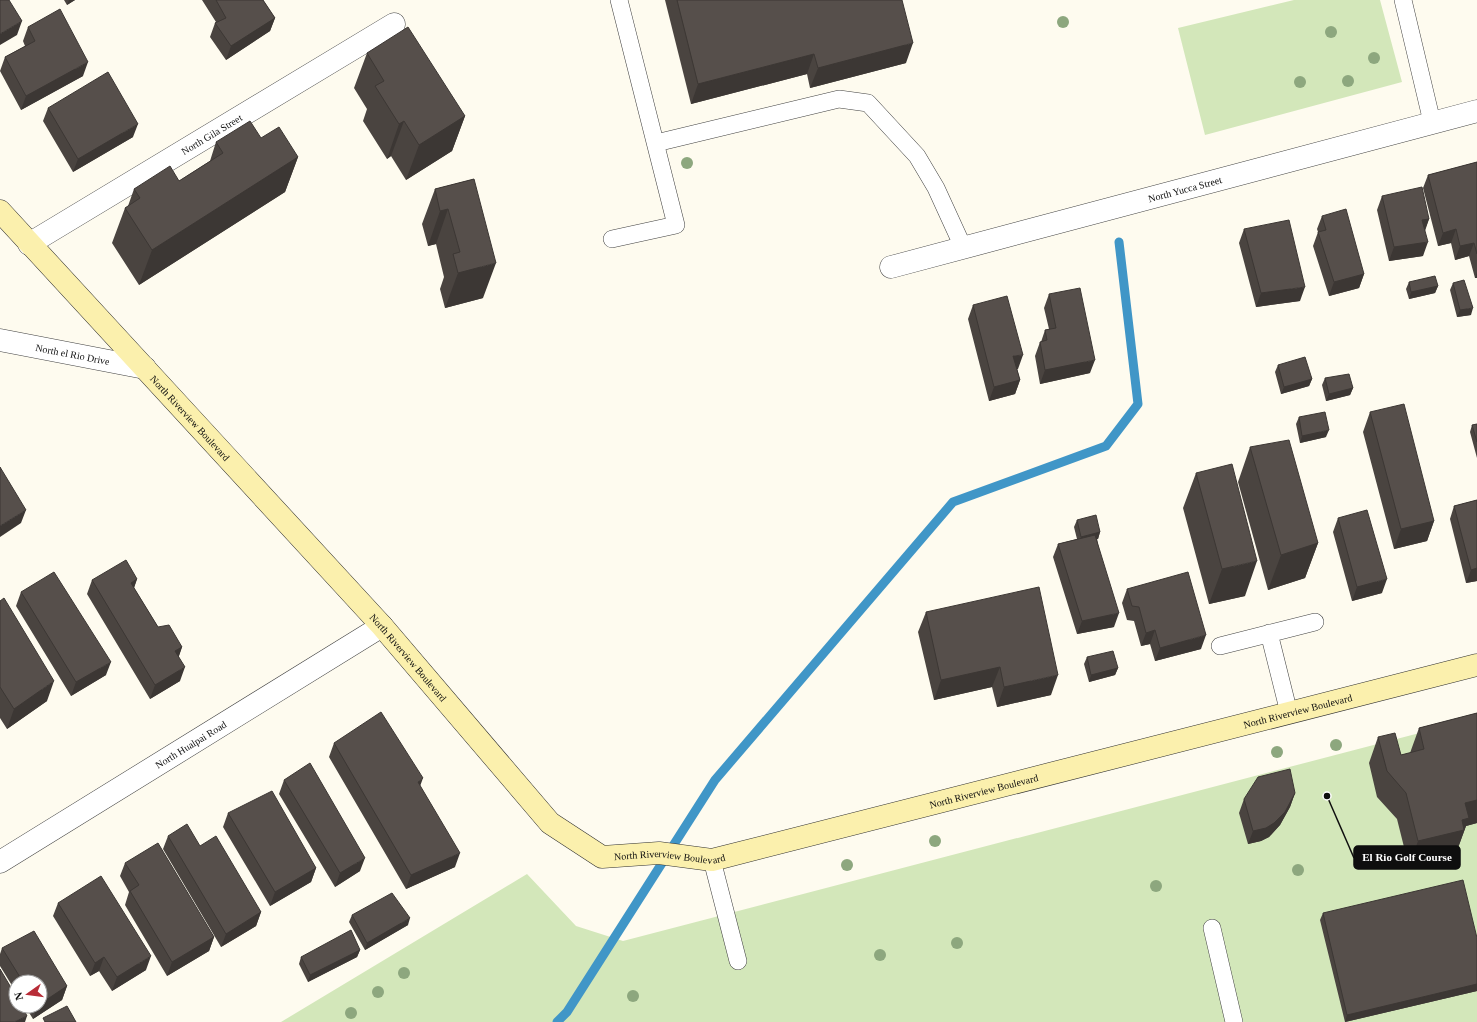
<svg xmlns="http://www.w3.org/2000/svg" width="1477" height="1022" font-family="'Times New Roman',serif">
  <rect width="100%" height="100%" fill="#fefbef"/>
  <path fill="#d3e7ba" d="M1294 0H1380L1402 82 1205 135 1178 28Z
    M1477 718V1022H281L527 874 576 926 623 941Z"/>
  <g fill="none" stroke-linecap="round" stroke-linejoin="round">
    <path stroke="#4096c7" stroke-width="9" d="M557 1022 567 1012 715 780 953 502 1106 446 1138 404 1119 242"/>
    <defs>
      <path id="lane" d="M1403 0 1432 122
        M656 143 839 99 868 103 917 156 936 188 963 247
        M612 239 676 225 619 0
        M1269 633 1289 713
        M1220 646 1315 622
        M712 860 738 961
        M1212 928 1234 1022"/>
      <g id="street">
        <path id="s1" d="M29 244 394 24"/>
        <path id="s2" d="M891 267 1477 111"/>
        <path id="s3" d="M0 340 145 368"/>
        <path id="s4" d="M0 862 382 626"/>
      </g>
      <g id="secondary">
        <path id="s5" d="M0 211 382 626 550 823 602 857 659 853 712 860 1477 665"/>
      </g>
    </defs>
    <use href="#lane" stroke="#414141" stroke-width="18"/>
    <use href="#street" stroke="#414141" stroke-width="23"/>
    <use href="#secondary" stroke="#303030" stroke-width="23"/>
    <use href="#lane" stroke="#fff" stroke-width="17"/>
    <use href="#street" stroke="#fff" stroke-width="22"/>
    <use href="#secondary" stroke="#fbf0ad" stroke-width="22"/>
  </g>
  <g fill="#8da77e">
    <circle cx="1063" cy="22" r="6"/>
    <circle cx="1331" cy="32" r="6"/>
    <circle cx="1374" cy="58" r="6"/>
    <circle cx="1348" cy="81" r="6"/>
    <circle cx="1300" cy="82" r="6"/>
    <circle cx="687" cy="163" r="6"/>
    <circle cx="1336" cy="745" r="6"/>
    <circle cx="1277" cy="752" r="6"/>
    <circle cx="935" cy="841" r="6"/>
    <circle cx="847" cy="865" r="6"/>
    <circle cx="1298" cy="870" r="6"/>
    <circle cx="1156" cy="886" r="6"/>
    <circle cx="957" cy="943" r="6"/>
    <circle cx="880" cy="955" r="6"/>
    <circle cx="404" cy="973" r="6"/>
    <circle cx="378" cy="992" r="6"/>
    <circle cx="633" cy="996" r="6"/>
    <circle cx="351" cy="1013" r="6"/>
  </g>
  <path fill="#4a4440" d="M64 0H75L67 5Z
    M202 0H263L275 18 270 31 226 60 210 37 215 23 216 22Z
    M665 0H902L906 63 810 88 807 74 691 104Z
    M28 27 83 76 21 110 0 71 5 57 25 46 23 41Z
    M367 53 465 116 452 151 406 180 391 156 387 159 363 121 367 109 354 88Z
    M48 108 133 137 73 172 43 121Z
    M261 138 298 157 285 192 139 285 112 243 125 208 128 206 134 189 179 181 210 161 216 142Z
    M1477 162V278H1475L1469 256 1455 260 1451 243 1438 246 1423 188 1428 175Z
    M474 179 483 298 445 308 440 289 444 277 436 244 428 246 422 224 435 189Z
    M1382 196 1429 219 1425 231 1423 256 1389 261 1377 210Z
    M1322 216 1364 274 1359 288 1329 296 1313 246 1318 232 1317 229Z
    M1244 229 1300 301 1256 307 1239 243Z
    M1409 282 1438 286 1435 293 1409 299 1406 289Z
    M1453 283 1471 315 1457 317 1450 290Z
    M1049 294 1090 373 1040 384 1035 356 1040 342H1041L1045 330 1049 329 1044 308Z
    M973 305 1018 369H1017L1020 380 1015 394 989 401 968 319Z
    M1278 365 1312 379 1309 386 1281 394 1275 372Z
    M1325 378 1353 388 1350 395 1326 401 1322 385Z
    M1370 412 1434 521 1427 541 1394 549 1363 432Z
    M1299 417 1326 437 1300 443 1296 424Z
    M1477 424V458L1470 432 1472 425Z
    M1250 447 1318 543 1305 578 1268 590 1238 482Z
    M1196 473 1245 596 1209 604 1183 508Z
    M1477 500V581L1466 583 1450 519 1454 506Z
    M1338 518 1382 593 1352 601 1333 532Z
    M1077 520 1100 532 1098 539H1097L1114 627 1077 634 1053 557 1058 544 1077 539 1074 527Z
    M137 579 134 588 158 627 182 647 179 656 180 681 150 699 87 594 92 580Z
    M1127 589 1201 649 1155 661 1150 644 1141 646 1134 621 1127 620 1122 603Z
    M21 592 106 675 71 696 16 606Z
    M0 601 47 701 7 729 0 718Z
    M926 612 1051 695 997 707 992 687 934 700 918 632Z
    M1087 657 1118 668 1115 675 1089 682 1084 664Z
    M1477 713V823L1466 826 1455 856 1409 867 1397 819 1377 797 1369 763 1378 737 1401 755 1410 753 1419 728Z
    M334 743 420 786 455 867 406 889 329 757Z
    M284 780 360 871 335 887 279 794Z
    M1295 793 1290 807 1280 825 1269 837 1261 841 1248 844 1239 813 1244 799Z
    M228 813 316 868 311 882 270 906 223 827Z
    M168 836 261 912 256 926 221 947 163 849Z
    M125 863 214 937 209 951 167 976 125 905 129 892 120 876Z
    M58 903 146 970 112 991 99 971 90 976 53 916Z
    M1323 913 1477 938V991L1345 1022 1320 920Z
    M352 915 408 925 365 950 349 922Z
    M2 948 67 986 62 1000 33 1019 25 1006H40V982H16V992L0 966V954Z
    M360 950 357 957 308 982 299 964 301 957Z"/>
  <path fill="#3c3734" d="M69 0H75L67 5Z
    M275 18 270 31 226 60 231 46Z
    M22 21 17 35 0 45V34Z
    M913 43 906 63 810 88 818 68Z
    M814 54 807 74 691 104 698 84Z
    M88 62 83 76 21 110 26 96Z
    M465 116 452 151 406 180 419 145Z
    M404 121 391 156 387 159 399 124Z
    M138 124 133 137 73 172 78 159Z
    M298 157 285 192 139 285 152 250Z
    M448 209 436 244 428 246 440 211Z
    M1429 219 1424 232 1422 220Z
    M1456 229 1451 243 1438 246 1443 233Z
    M1428 242 1423 256 1389 261 1394 247Z
    M1474 243 1469 256 1455 260 1460 246Z
    M496 263 483 298 445 308 458 273Z
    M1477 272V278H1475Z
    M1364 274 1359 288 1329 296 1334 282Z
    M1438 286 1435 293 1409 299 1411 292Z
    M1305 287 1300 301 1256 307 1261 293Z
    M1473 308 1471 315 1457 317 1460 310Z
    M1023 355 1018 369 1008 370 1013 356Z
    M1095 360 1090 373 1040 384 1045 370Z
    M1312 379 1309 386 1281 394 1284 387Z
    M1020 380 1015 394 989 401 994 387Z
    M1353 388 1350 395 1326 401 1329 394Z
    M1329 430 1326 437 1300 443 1302 436Z
    M26 510 21 523 0 537V526Z
    M1434 521 1427 541 1394 549 1401 529Z
    M1100 532 1098 539 1079 544 1081 537Z
    M1318 543 1305 578 1268 590 1281 555Z
    M1257 561 1245 596 1209 604 1222 569Z
    M1477 568V581L1466 583 1471 570Z
    M137 579 132 593 131 583Z
    M1387 579 1382 593 1352 601 1357 587Z
    M1119 613 1114 627 1077 634 1082 621Z
    M1155 630 1150 644 1141 646 1146 633Z
    M1206 635 1201 649 1155 661 1160 648Z
    M182 647 177 661 175 651Z
    M111 662 106 675 71 696 76 682Z
    M185 667 180 681 150 699 155 685Z
    M1000 667 992 687 934 700 941 680Z
    M1118 668 1115 675 1089 682 1091 675Z
    M1058 675 1051 695 997 707 1004 687Z
    M54 681 47 701 7 729 14 709Z
    M423 778 418 792V782Z
    M1295 793 1290 807 1280 825 1269 837 1261 841 1248 844 1253 831Z
    M1477 800V823L1466 826 1455 856 1409 867 1418 841 1465 803Z
    M460 853 455 867 406 889 411 875Z
    M365 858 360 871 335 887 340 873Z
    M316 868 311 882 270 906 275 892Z
    M261 912 256 926 221 947 226 934Z
    M410 918 408 925 365 950 367 943Z
    M214 937 209 951 167 976 172 962Z
    M360 950 357 957 308 982 310 975Z
    M151 956 146 970 112 991 117 977Z
    M104 957 99 971 90 976 95 963Z
    M1477 984V991L1345 1022 1347 1015Z
    M67 986 62 1000 33 1019 38 1006H40V1004Z
    M27 1016 25 1022H14Z"/>
  <path fill="#564f4b" stroke="#3c3734" d="M0 0H9L22 21 0 34Z
    M216 0H263L275 18 231 46 215 23 226 18Z
    M677 0H902L913 43 818 68 814 54 698 84Z
    M60 9 88 62 26 96 5 57 35 41 28 27Z
    M408 27 465 116 419 145 404 121 399 124 375 86 384 81 367 53Z
    M108 72 138 124 78 159 48 108Z
    M250 121 261 138 279 127 298 157 152 250 125 208 140 198 134 189 170 166 179 181 223 153 216 142Z
    M1477 162V254L1474 243 1460 246 1456 229 1443 233 1428 175Z
    M474 179 496 263 458 273 453 254 460 252 448 209 440 211 435 189Z
    M1422 187 1429 219 1422 220 1428 242 1394 247 1382 196Z
    M1346 209 1364 274 1334 282 1318 232 1326 230 1322 216Z
    M1289 220 1305 287 1261 293 1244 229Z
    M1435 276 1438 286 1411 292 1409 282Z
    M1464 280 1473 308 1460 310 1453 283Z
    M1080 288 1095 360 1045 370 1040 342 1047 340 1045 330 1056 328 1049 294Z
    M1007 296 1023 355 1013 356 1020 380 994 387 973 305Z
    M1305 357 1312 379 1284 387 1278 365Z
    M1349 374 1353 388 1329 394 1325 378Z
    M1404 404 1434 521 1401 529 1370 412Z
    M1325 412 1329 430 1302 436 1299 417Z
    M1477 424V442L1472 425Z
    M1289 440 1318 543 1281 555 1250 447Z
    M1232 464 1257 561 1222 569 1196 473Z
    M0 467 26 510 0 526Z
    M1477 500V568L1471 570 1454 506Z
    M1367 510 1387 579 1357 587 1338 518Z
    M1096 515 1100 532 1081 537 1077 520Z
    M1095 535 1119 613 1082 621 1058 544Z
    M126 560 137 579 131 583 158 627 169 625 182 647 175 651 185 667 155 685 92 580Z
    M54 572 111 662 76 682 21 592Z
    M1188 572 1206 635 1160 648 1155 630 1146 633 1139 607 1132 606 1127 589Z
    M1039 587 1058 675 1004 687 1000 667 941 680 926 612Z
    M4 598 54 681 14 709 0 687V601Z
    M1113 651 1118 668 1091 675 1087 657Z
    M381 712 423 778 418 782 460 853 411 875 334 743Z
    M1477 713V800L1465 803 1469 818 1462 820 1464 830 1418 841 1406 793 1387 771 1378 737 1395 733 1401 755 1424 749 1419 728Z
    M310 763 365 858 340 873 284 780Z
    M1290 769 1295 793 1285 812 1274 823 1266 828 1253 831 1244 799 1258 777Z
    M272 791 316 868 275 892 228 813Z
    M187 824 200 846 216 836 261 912 226 934 168 836Z
    M158 843 214 937 172 962 130 891 139 885 125 863Z
    M101 876 151 956 117 977 104 957 95 963 58 903Z
    M1463 880 1477 938V984L1347 1015 1323 913Z
    M392 893 410 918 367 943 352 915Z
    M351 930 360 950 310 975 301 957Z
    M34 931 67 986 40 1004V982H23L2 948Z
    M0 969 16 996V1006H22L27 1016 14 1022H0Z
    M67 1006 76 1022H45L43 1018Z"/>
  <g text-anchor="middle" stroke-width="4" stroke-linejoin="round" paint-order="stroke">
    <g font-size="10" fill="#0e0e0e" stroke="#fff">
      <text dy="4" stroke="none"><textPath href="#s1" startOffset="213">North Gila Street</textPath></text>
      <text dy="4" stroke="none"><textPath href="#s2" startOffset="304">North Yucca Street</textPath></text>
      <text dy="4" stroke="none"><textPath href="#s3" startOffset="74">North el Rio Drive</textPath></text>
      <text dy="4" stroke="none"><textPath href="#s5" startOffset="281">North Riverview Boulevard</textPath></text>
      <text dy="4" stroke="none"><textPath href="#s5" startOffset="605">North Riverview Boulevard</textPath></text>
      <text dy="4" stroke="none"><textPath href="#s5" startOffset="1600">North Riverview Boulevard</textPath></text>
      <text dy="4" stroke="none"><textPath href="#s4" startOffset="224">North Hualpai Road</textPath></text>
      <text dy="4" stroke="none"><textPath href="#s5" startOffset="1276">North Riverview Boulevard</textPath></text>
      <text dy="4" stroke="none"><textPath href="#s5" startOffset="953">North Riverview Boulevard</textPath></text>
    </g>
  </g>
  <path fill="none" stroke="#0e0e0e" stroke-width="1.5" d="M1327 796L1354 858"/>
  <circle fill="#0e0e0e" stroke="#fff" stroke-width="1.5" cx="1327" cy="796" r="4"/>
  <rect fill="#0e0e0e" stroke="#0e0e0e" stroke-width="1.5" x="1354" y="846" width="106" height="23" rx="4"/>
  <g font-size="11" text-anchor="middle" font-weight="bold" fill="#fff">
    <text x="1407" y="861">El Rio Golf Course</text>
  </g>
  <g transform="translate(28 994) rotate(256)"><circle r="19" fill="#ffffff" stroke="#9f9f9f"/>
  <path d="M0-3L7 15L0 10L-7 15Z" fill="#b82c37"/>
  <text y="-6" font-size="11" font-weight="bold" text-anchor="middle" fill="#0e0e0e">N</text>
  </g>
</svg>
